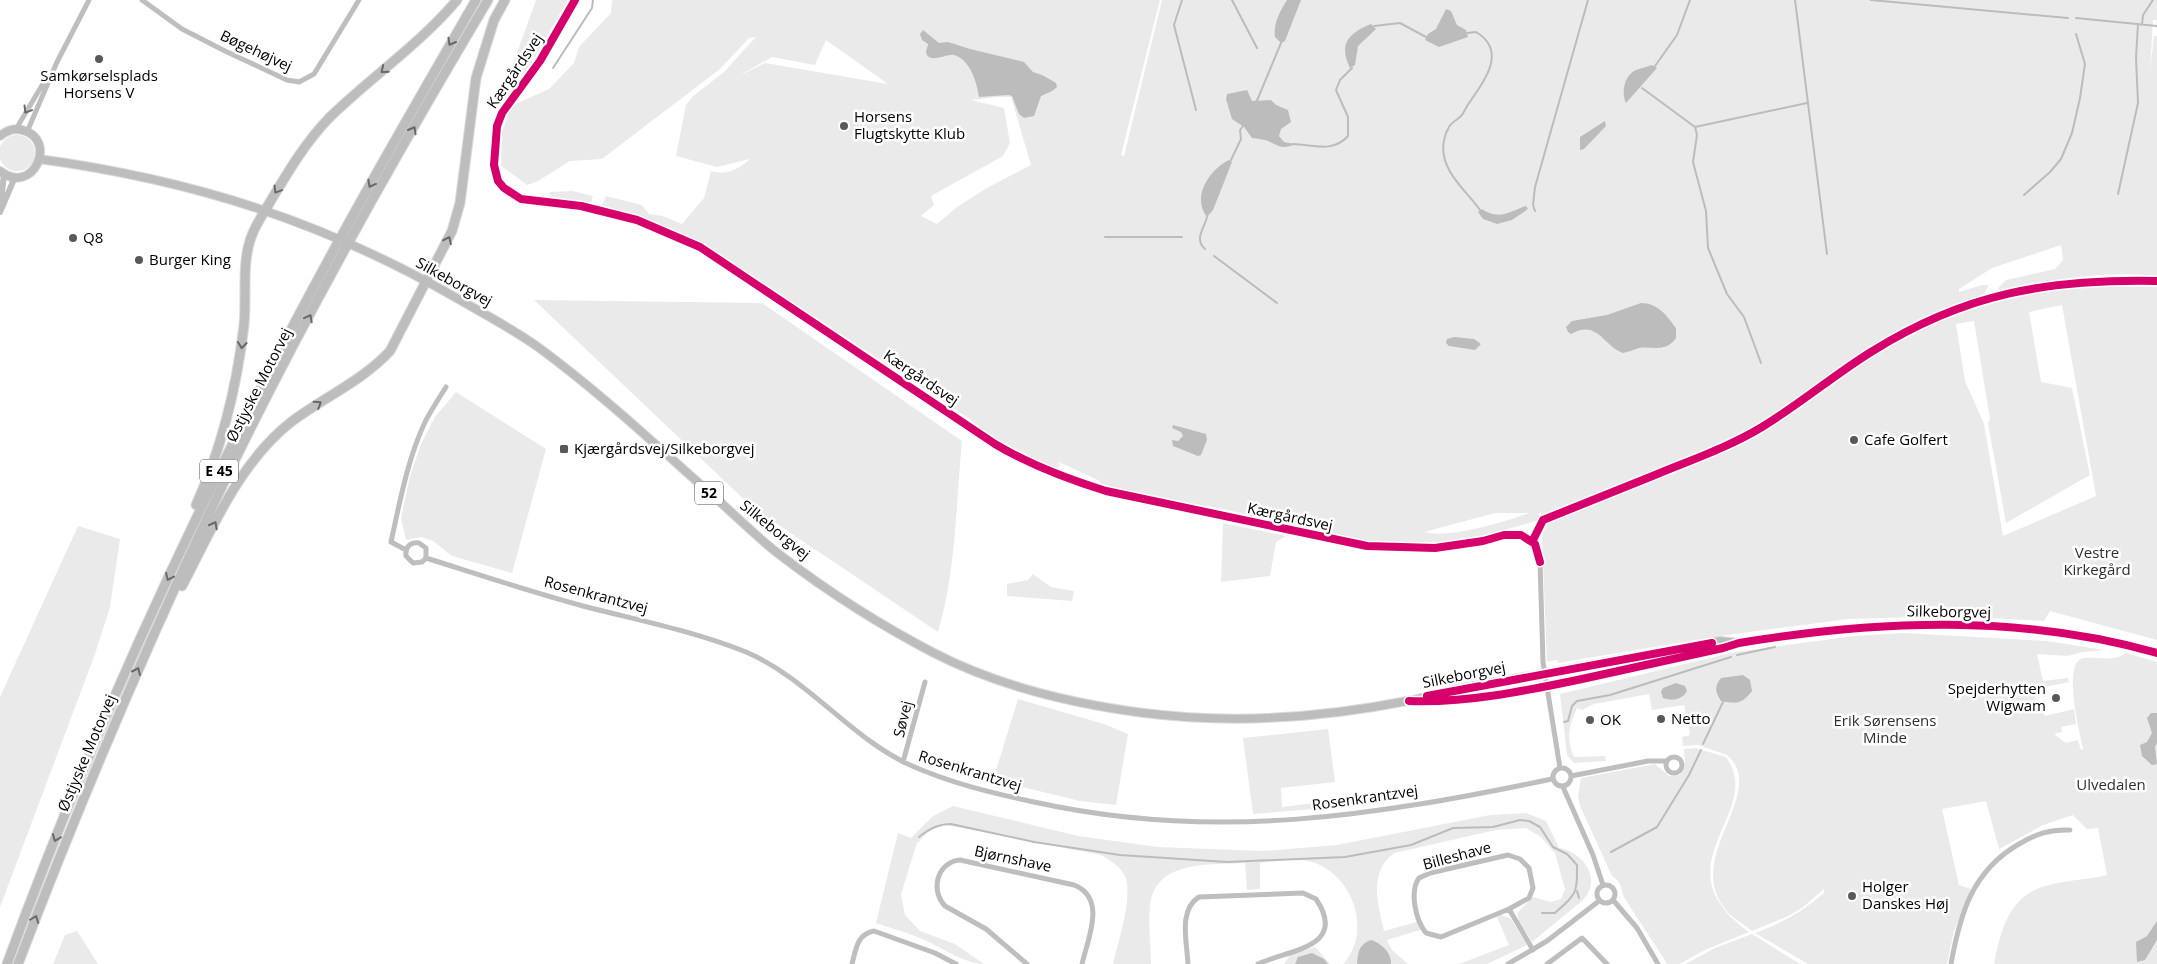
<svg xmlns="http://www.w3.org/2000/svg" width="2157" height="964" font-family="'Open Sans',sans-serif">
  <rect width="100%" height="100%" fill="#fff"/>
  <path fill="#eaeaea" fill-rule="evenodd" d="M536 0H568L532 62 511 90 509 75Z
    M612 0H1160L1121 155 1124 156 1162 0H2157V20H2153L2150 70 2154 36H2157V276C2105 270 2050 280 1999 291L1998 288 2006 280 2055 269 2063 260 2061 245 1992 268 1959 289V292L1982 285H1989L1983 295 1957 306 1956 313C1976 308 1995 300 2015 296 2061 285 2110 286 2157 287V640L2050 611 2044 621 1949 616 1848 619 1720 636 1558 663 1557 660 1547 662 1541 513H1539L1540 520C1517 526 1494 534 1471 539 1429 548 1383 545 1342 538 1302 532 1263 517 1223 509 1182 501 1141 497 1100 485V481L1059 462 1060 466 1056 469 993 438 968 418 701 242 658 224 602 205 606 196 642 205 649 214 663 216 682 224 704 198 711 171C726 176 739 169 750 159L717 167 676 156 686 105 692 97 724 72 756 37 749 38 720 69 602 159 570 161 538 181 527 185 501 166 502 132 511 106 549 89 574 63 579 47 611 13ZM826 40 888 84 765 63 737 77 772 57 815 65ZM998 97H1011L1031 165 987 188 957 207 937 224 921 216 934 205 931 196 1003 156 1010 143 1004 108 971 100ZM2062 305 2096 496 2003 536 1984 424 1965 381 1956 324 1974 321 1990 419 1988 423 2006 523 2090 475 2072 388 2041 382 2029 312ZM1495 513H1529C1505 522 1449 539 1424 532Z
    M-1 153a18 18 0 1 1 36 0a18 18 0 1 1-36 0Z
    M572 191 593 196 591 203 552 198 549 192Z
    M534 300 762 303 962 441C956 504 956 571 938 632L752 507Z
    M456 392 546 449 512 573 452 556 433 541 421 537 406 540 401 518 410 476 421 444 435 417Z
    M1223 523 1286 536 1276 542 1270 576 1221 582Z
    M78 526 120 539 110 607 95 654 0 907V697Z
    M1033 574 1051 587 1074 591 1072 601 1007 596V584L1028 580Z
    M1904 633 2047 641 2105 650 2083 652 2067 656 2037 654 2043 681 2068 678 2069 682 2040 688 2041 692 2035 696 2037 708 2043 709 2045 716 2074 709 2076 724 2061 727 2062 732 2054 734 2066 743 2078 740 2081 750 2083 749C2080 733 2061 660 2084 658 2099 657 2114 662 2126 653L2157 662V964H1994C2000 933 2008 898 2042 887 2063 880 2086 880 2107 875L2098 828 2087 829 2073 815 2043 825 1999 849 1986 801 1942 809 1959 885 1971 889 1954 931 1947 964H1808L1755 933C1782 923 1802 912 1824 893V889L1802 908 1786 917 1752 931C1746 926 1739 922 1733 917 1673 864 1772 794 1727 755L1698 745 1683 746 1682 737 1690 735 1684 705 1652 710 1649 694 1594 704 1582 710 1577 708C1569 725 1566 740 1574 757L1605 756 1606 761 1574 763 1567 755 1560 694 1735 652 1854 636Z
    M1018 699 1104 724 1128 734 1116 805 1080 801 993 780Z
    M1328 729 1335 782 1281 788 1282 807 1338 800 1339 807 1253 814 1243 738Z
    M1696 748 1726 757C1767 812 1655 865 1749 932L1707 949 1679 964H1667C1654 942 1640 923 1627 902 1619 891 1625 885 1612 876L1580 806 1578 796 1581 778 1655 764 1669 776 1680 775 1685 766 1684 749Z
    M953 806 1078 836 1158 847 1263 851 1337 845 1490 815 1526 813 1546 821 1559 848C1583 852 1603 879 1583 900L1532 942 1519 921 1517 913 1533 897 1551 902 1561 899 1565 889 1555 853 1541 837 1526 828 1496 830 1394 853C1368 873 1378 904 1384 931L1417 922 1420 930 1387 940 1392 950 1408 964H1343C1375 930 1350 865 1302 860 1289 858 1273 862 1260 863V889L1247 890 1245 863C1212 865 1155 859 1150 906 1148 925 1151 945 1151 964H1113C1118 941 1132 902 1126 879 1123 868 1111 861 1101 855L946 825 930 830 917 843 901 894 905 915 920 931 955 944 984 964C964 964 940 946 920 938 906 932 890 928 876 923L898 833 911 838 933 816Z
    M1502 915 1511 919 1527 945 1487 964H1459L1509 945 1497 917Z
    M77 931 98 964H53L65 935Z
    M1752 934 1800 964H1685L1715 948Z
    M1315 947 1330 964H1284L1290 955Z"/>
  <path fill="#bcbcbc" d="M1287 0H1301L1285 41 1281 43 1275 37C1273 24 1280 11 1287 0Z
    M1446 9 1451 11 1457 25 1466 30 1468 37 1439 47 1425 40 1428 34 1436 29Z
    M1371 24 1376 29 1358 46 1355 65 1350 68C1338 44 1349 33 1371 24Z
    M923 30 939 43 948 42 970 49 1024 62 1033 72 1042 75 1056 83 1057 87 1052 91 1041 96 1034 116 1024 118 1019 114 1012 96 1008 95 979 97C977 83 970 59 954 55 948 53 928 65 926 52 926 49 928 47 928 44L922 40 920 34Z
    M1652 65 1657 68 1626 103C1621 93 1624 75 1636 70 1641 68 1647 67 1652 65Z
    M1247 90 1252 101 1271 100 1276 105 1288 110 1291 122 1281 129 1279 136 1284 142 1295 144C1283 150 1279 146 1268 141 1263 139 1257 139 1252 138L1244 127 1232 119 1226 99 1227 94Z
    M1605 121 1606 126 1584 149 1580 150V137Z
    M1229 160 1232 162 1213 210 1207 217C1191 197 1210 169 1229 160Z
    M1526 206 1528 209 1512 220 1497 224 1483 219 1478 212 1482 209C1500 221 1510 211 1526 206Z
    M1641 303C1658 303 1667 316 1676 328V338C1665 353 1654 346 1639 348 1633 350 1628 352 1623 353 1603 346 1598 319 1571 334L1568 332 1566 327 1572 321 1607 315Z
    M1454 337 1474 339 1481 344 1475 350 1449 346 1446 343 1447 339Z
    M1173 425 1206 434 1207 440 1201 455 1198 456 1173 446 1172 440 1178 441 1183 436 1181 432 1172 428Z
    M1743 675 1750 680 1752 691C1742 704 1737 704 1721 701 1715 692 1714 687 1721 678Z
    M1676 683 1685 686 1687 691C1682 700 1672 701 1663 698L1661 692 1663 688Z
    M2151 713H2157V743L2155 747 2157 764 2152 765 2142 756 2140 745 2147 742 2152 733 2147 718Z
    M2157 921V940L2145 960 2137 962 2136 942 2147 936Z
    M1371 940C1381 943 1392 953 1391 964H1357C1358 952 1359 944 1371 940Z
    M1312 953 1324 959 1328 964H1295L1298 957Z"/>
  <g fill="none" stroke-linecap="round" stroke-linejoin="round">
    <path stroke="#bcbcbc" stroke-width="2" d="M1182 0 1174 25 1196 110
      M1232 0 1257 48
      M1795 0 1827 254
      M1871 0 2068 18
      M2076 18 2157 26
      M2142 25 2143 15 2153 0
      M1374 26 1400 23 1426 37
      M1467 33 1476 32C1508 51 1484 82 1469 103 1466 107 1464 113 1461 116 1457 120 1452 122 1449 127 1444 135 1442 147 1444 156 1448 177 1468 193 1480 210
      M1655 66 1677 35 1690 0
      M553 68 592 8 593 0
      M1642 88 1695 127 1697 135 1693 162 1706 211 1708 248 1727 294 1744 317 1761 363
      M1256 103 1281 43
      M1695 127 1807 103
      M1293 144C1313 145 1333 153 1348 136V117L1336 90 1340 80 1352 68
      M1231 160 1241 139 1240 130 1243 126
      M2118 194 2138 103 2136 58 2138 24
      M2024 195 2050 172 2061 159 2072 133 2080 98 2085 64 2076 34
      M1535 211 1533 205 1535 187 1588 0
      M1105 237H1182
      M1205 249C1194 239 1204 229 1207 217
      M1214 256 1277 303
      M1737 655 1775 647
      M1564 722 1568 721 1572 706 1577 701 1610 695 1731 657
      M1703 744 1723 702
      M919 837C929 829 938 824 951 824L1034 842 1120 855 1227 862 1345 857 1411 845 1453 828 1493 827 1520 820 1529 821 1540 827 1553 847 1567 854 1577 865C1577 894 1577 893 1555 913H1542
      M1611 852 1657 827 1689 775 1701 750
      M1577 891 1579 898"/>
    <defs>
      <path id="primary" d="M0 136C6 131 14 128 22 130 59 139 33 197 0 171
        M39 159C194 180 325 222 460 300 486 315 514 330 538 347 602 394 660 449 719 501 739 519 759 539 780 555 827 591 882 626 934 653 998 686 1074 704 1144 713 1231 724 1321 718 1407 701 1428 697 1449 691 1469 687 1544 673 1619 660 1694 646L1720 641 1739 643
        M1419 701 1477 698 1546 686 1723 648 1739 643C1878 620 2020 614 2157 653"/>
      <path id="motorway" d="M196 505C221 450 237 385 244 325 247 296 241 262 252 235 256 224 264 213 270 202 288 172 305 143 329 118 371 77 419 45 457 0
        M182 586C212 529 239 463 291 422 324 397 361 382 390 351L452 231 460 203 476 78 494 20 505 0
        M7 964C80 765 167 571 264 382 330 252 403 126 476 0
        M18 964C81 799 150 637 226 478 305 315 395 156 488 0"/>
    </defs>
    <use href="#primary" stroke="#dbdbdb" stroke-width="10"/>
    <use href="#motorway" stroke="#dbdbdb" stroke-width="11"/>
    <path stroke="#bebebe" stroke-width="5" d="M142 0 182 29 225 51 287 80 299 82 314 74 359 0
      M575 0 540 61 502 113 497 126 494 165 498 181 504 188 521 199 581 206 637 220 700 247 995 444C1030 465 1067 479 1106 491L1367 546 1435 548 1513 534 1529 539 1535 544 1540 562 1543 662 1560 768
      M16 129 47 77
      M27 132 57 62 89 0
      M406 550 391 542C400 501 408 457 426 420 432 409 439 398 446 387
      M426 558 422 562 413 563 406 556C405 547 410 542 419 543L426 548V558L442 563C489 578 535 593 583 606 637 620 694 631 746 652 809 679 849 737 910 765 950 783 992 793 1034 802 1215 842 1374 816 1552 779
      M1666 765a8 8 0 1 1 16 0a8 8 0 1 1-16 0Z
      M903 762 925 682
      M1553 777a9 9 0 1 1 18 0a9 9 0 1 1-18 0Z
      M1571 776 1648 761H1667
      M1563 787 1593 855 1603 885
      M1508 855 1520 859 1529 868 1533 888 1529 898 1509 909 1441 937 1426 933C1416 921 1409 892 1419 878L1430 873Z
      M1597 894a9 9 0 1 1 18 0a9 9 0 1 1-18 0Z
      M1613 900 1637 928 1658 964
      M1509 909 1533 950
      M852 964C856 949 857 934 874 931L935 953 956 964
      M1027 964 986 929 945 906C930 890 937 862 960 860L1074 885C1107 898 1088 938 1082 964
      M1188 964C1187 942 1178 910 1199 897L1303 893 1316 899C1349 948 1287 950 1258 964
      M1508 964 1547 941 1599 901
      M1547 964 1582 938 1607 964
      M1951 964C1960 914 1972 871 2019 844 2036 834 2050 829 2070 830"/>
    <path stroke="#bebebe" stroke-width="6" d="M0 210 4 174
      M0 212 15 177"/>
    <use href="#primary" stroke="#bdbdbd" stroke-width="8"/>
    <use href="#motorway" stroke="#bdbdbd" stroke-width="9"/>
    <defs>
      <path id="cycleway" d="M575 0 540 61 502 113 497 126 494 165 498 181 504 188 521 199 581 206 637 220 700 247 995 444C1030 465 1067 479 1106 491L1367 546 1435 548 1483 541 1504 535H1521L1535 544 1540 562
        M1532 542 1543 520C1580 505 1617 490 1655 475 1691 460 1729 447 1762 427 1800 404 1834 375 1871 352 1965 293 2048 279 2157 281
        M1427 696 1712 643
        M1409 701C1467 703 1525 691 1582 679 1629 669 1676 658 1723 648L1739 643C1878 620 2020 614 2157 653"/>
    </defs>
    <use href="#cycleway" stroke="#fff" stroke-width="11"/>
    <use href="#cycleway" stroke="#d6006c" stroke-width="8"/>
  </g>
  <defs><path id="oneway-chevron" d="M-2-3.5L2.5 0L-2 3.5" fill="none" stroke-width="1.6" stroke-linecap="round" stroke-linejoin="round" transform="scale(1.25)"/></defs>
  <g stroke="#686868">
    <use href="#oneway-chevron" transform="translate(451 42) rotate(120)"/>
    <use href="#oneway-chevron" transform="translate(384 70) rotate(141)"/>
    <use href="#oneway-chevron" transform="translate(27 110) rotate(121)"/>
    <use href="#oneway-chevron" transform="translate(413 130) rotate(-60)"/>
    <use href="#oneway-chevron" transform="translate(371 184) rotate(119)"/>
    <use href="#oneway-chevron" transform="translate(277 190) rotate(121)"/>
    <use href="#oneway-chevron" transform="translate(448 240) rotate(-65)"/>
    <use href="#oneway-chevron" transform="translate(309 318) rotate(-62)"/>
    <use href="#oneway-chevron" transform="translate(242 345) rotate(96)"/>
    <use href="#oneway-chevron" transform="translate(318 404) rotate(-33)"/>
    <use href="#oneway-chevron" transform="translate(214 525) rotate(-62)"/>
    <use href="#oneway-chevron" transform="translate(169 577) rotate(115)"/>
    <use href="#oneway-chevron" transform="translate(137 671) rotate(-66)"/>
    <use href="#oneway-chevron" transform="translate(56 838) rotate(111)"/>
    <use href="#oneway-chevron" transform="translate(35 919) rotate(-69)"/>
  </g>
  <g fill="#595959" stroke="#fff" stroke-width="2">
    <circle cx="99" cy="59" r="5"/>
    <circle cx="844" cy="126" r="5"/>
    <circle cx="73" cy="238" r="5"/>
    <circle cx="139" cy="260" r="5"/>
    <circle cx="1854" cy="440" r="5"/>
    <rect x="559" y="444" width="10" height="10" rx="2.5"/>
    <circle cx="2056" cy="698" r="5"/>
    <circle cx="1661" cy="719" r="5"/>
    <circle cx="1590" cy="720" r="5"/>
    <circle cx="1852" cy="896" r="5"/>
  </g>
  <g text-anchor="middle" stroke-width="5" stroke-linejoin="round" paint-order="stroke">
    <g fill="#fff" stroke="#4c4c4c" stroke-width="1">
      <rect x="200" y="459.5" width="38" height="23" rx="4"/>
      <rect x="695" y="481.5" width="28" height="23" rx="4"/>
    </g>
    <g font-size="14" font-weight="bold" fill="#000">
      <text x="219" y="476">E 45</text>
      <text x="709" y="498">52</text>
    </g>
    <g font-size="15" fill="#000" stroke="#fff">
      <text transform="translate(256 51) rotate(25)" y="5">Bøgehøjvej</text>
      <text transform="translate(515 71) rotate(-56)" y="5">Kærgårdsvej</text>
      <text transform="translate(454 282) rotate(29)" y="5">Silkeborgvej</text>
      <text transform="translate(921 378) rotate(34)" y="5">Kærgårdsvej</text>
      <text transform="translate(259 385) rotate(-63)" y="5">Østjyske Motorvej</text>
      <text transform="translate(1290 517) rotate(12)" y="5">Kærgårdsvej</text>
      <text transform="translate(775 530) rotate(39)" y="5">Silkeborgvej</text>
      <text transform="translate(596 595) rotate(15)" y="5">Rosenkrantzvej</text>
      <text transform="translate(1949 612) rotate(1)" y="5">Silkeborgvej</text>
      <text transform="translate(1464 675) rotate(-11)" y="5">Silkeborgvej</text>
      <text transform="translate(903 719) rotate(-76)" y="5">Søvej</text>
      <text transform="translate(87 753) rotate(-67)" y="5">Østjyske Motorvej</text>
      <text transform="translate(970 771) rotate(17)" y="5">Rosenkrantzvej</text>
      <text transform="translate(1365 798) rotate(-8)" y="5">Rosenkrantzvej</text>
      <text transform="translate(1457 856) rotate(-15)" y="5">Billeshave</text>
      <text transform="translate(1013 859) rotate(12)" y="5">Bjørnshave</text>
    </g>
    <g font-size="15" fill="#000" stroke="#fff" text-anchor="start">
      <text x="99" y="81" text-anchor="middle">Samkørselsplads<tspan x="99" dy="17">Horsens V</tspan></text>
      <text x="854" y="122">Horsens<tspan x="854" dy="17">Flugtskytte Klub</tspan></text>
      <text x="83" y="243">Q8</text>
      <text x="149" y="265">Burger King</text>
      <text x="1864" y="445">Cafe Golfert</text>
      <text x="574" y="454">Kjærgårdsvej/Silkeborgvej</text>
      <text x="2046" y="694" text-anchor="end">Spejderhytten<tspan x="2046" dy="17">Wigwam</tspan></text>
      <text x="1671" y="724">Netto</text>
      <text x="1600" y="725">OK</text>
      <text x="1862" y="892">Holger<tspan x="1862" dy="17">Danskes Høj</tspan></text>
    </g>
    <g font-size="15" fill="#303030" stroke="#fff">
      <text x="2097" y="558">Vestre<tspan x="2097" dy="17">Kirkegård</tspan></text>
      <text x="1885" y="726">Erik Sørensens<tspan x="1885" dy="17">Minde</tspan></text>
      <text x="2111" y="790">Ulvedalen</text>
    </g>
  </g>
</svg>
